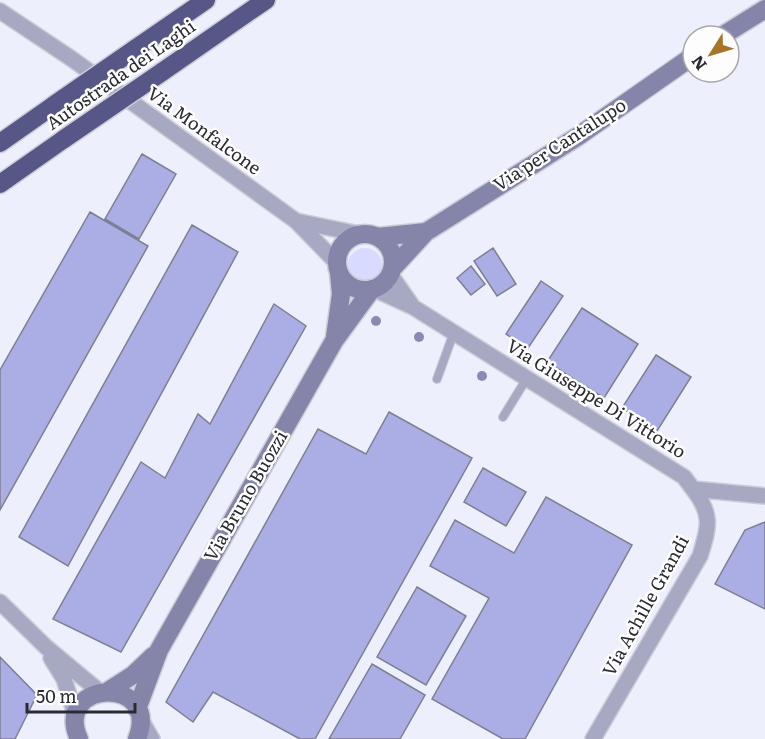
<svg xmlns="http://www.w3.org/2000/svg" width="765" height="739" font-family="Literata,serif">
  <rect width="100%" height="100%" fill="#eeeffc"/>
  <path fill="#d8dbff" d="M348 265a17 17 0 1 1 34 0a17 17 0 1 1-34 0Z"/>
  <path fill="#abaee4" stroke="#7d7f92" stroke-width="1.5" d="M142 154 176 174 139 239 105 219Z
    M90 212 148 246 0 510V370Z
    M192 225 238 252 68 566 19 537Z
    M493 248 516 284 497 296 474 261Z
    M471 266 485 284 471 295 457 278Z
    M541 281 563 296 528 348 506 334Z
    M274 304 306 326 121 652 53 619 141 462 165 478 198 414 210 424Z
    M582 308 638 344 604 398 547 362Z
    M656 355 691 377 657 431 622 408Z
    M389 412 472 458 315 739H300L213 692 193 722 166 702 318 429 366 454Z
    M483 468 526 492 506 526 464 502Z
    M546 497 632 545 525 739H503L432 699 489 598 430 566 455 520 514 553Z
    M765 522V609L715 584 745 530Z
    M417 587 466 616 426 685 377 657Z
    M0 657 37 695 15 739H0Z
    M372 664 425 695 400 739H329Z"/>
  <g fill="none" stroke-linecap="round" stroke-linejoin="round">
    <defs>
      <path id="lane" d="M437 379 454 332
        M503 417 527 378"/>
      <path id="street" d="M0 11 72 59 296 221 337 263
        M296 221 359 234
        M390 274 413 307
        M374 289 413 307 684 477 693 489 765 496
        M0 602 46 647 100 692
        M51 658 64 679 76 717
        M141 720 152 739
        M593 739 700 556C709 527 713 515 693 489"/>
      <path id="secondary" d="M722 36 765 9
        M337 262a28 28 0 1 1 56 0a28 28 0 1 1-56 0Z
        M378 237 426 232
        M392 269 426 232 577 137 693 56
        M335 337 341 294 339 273
        M108 691 133 675 153 656
        M137 709 159 650 334 341 372 289
        M79 739C52 679 162 675 137 739"/>
      <path id="highway" d="M135 49 206 0
        M162 72 266 0
        M0 143 54 105
        M0 184 64 139"/>
    </defs>
    <use href="#lane" stroke="#cbccd8" stroke-width="10"/>
    <use href="#street" stroke="#cbccd8" stroke-width="18"/>
    <use href="#secondary" stroke="#cbccd8" stroke-width="21"/>
    <use href="#highway" stroke="#cbccd8" stroke-width="21"/>
    <use href="#lane" stroke="#a7a8c1" stroke-width="8"/>
    <use href="#street" stroke="#a7a8c1" stroke-width="15"/>
    <use href="#secondary" stroke="#8485a9" stroke-width="18"/>
    <use href="#highway" stroke="#565787" stroke-width="18"/>
    <defs>
      <path id="highway-bridge" d="M54 105 135 49
        M64 139 162 72"/>
    </defs>
    <use href="#highway-bridge" stroke="#cbccd8" stroke-width="21" stroke-linecap="butt"/>
    <use href="#highway-bridge" stroke="#565787" stroke-width="18"/>
  </g>
  <g fill="#8c8ab4">
    <circle cx="376" cy="321" r="5"/>
    <circle cx="419" cy="337" r="5"/>
    <circle cx="482" cy="376" r="5"/>
  </g>
  <g text-anchor="middle" stroke-width="5" stroke-linejoin="round" paint-order="stroke">
    <g font-size="18" fill="#2a2a33" stroke="#fdfdfd">
      <text transform="translate(121 75) rotate(-35)" y="6">Autostrada dei Laghi</text>
      <text transform="translate(204 131) rotate(36)" y="6">Via Monfalcone</text>
      <text transform="translate(560 145) rotate(-33)" y="6">Via per Cantalupo</text>
      <text transform="translate(596 399) rotate(32)" y="6">Via Giuseppe Di Vittorio</text>
      <text transform="translate(246 496) rotate(-60)" y="6">Via Bruno Buozzi</text>
      <text transform="translate(646 606) rotate(-61)" y="6">Via Achille Grandi</text>
    </g>
  </g>
  <g transform="translate(711 54) rotate(233)"><circle r="28" fill="#fdfdfd" stroke="#a9a9ac" stroke-width="1.5"/>
  <path d="M0-4.5L10 22L0 15L-10 22Z" fill="#a7742c"/>
  <text y="-9" font-size="16" font-weight="bold" text-anchor="middle" fill="#2a2a33">N</text>
  </g>
  <path d="M27 703v9h108v-9" fill="none" stroke="#2a2a33" stroke-width="3"/>
  <text x="36" y="703" font-size="18" fill="#2a2a33" stroke="#fdfdfd" stroke-width="4.5" paint-order="stroke">50 m</text>
</svg>
